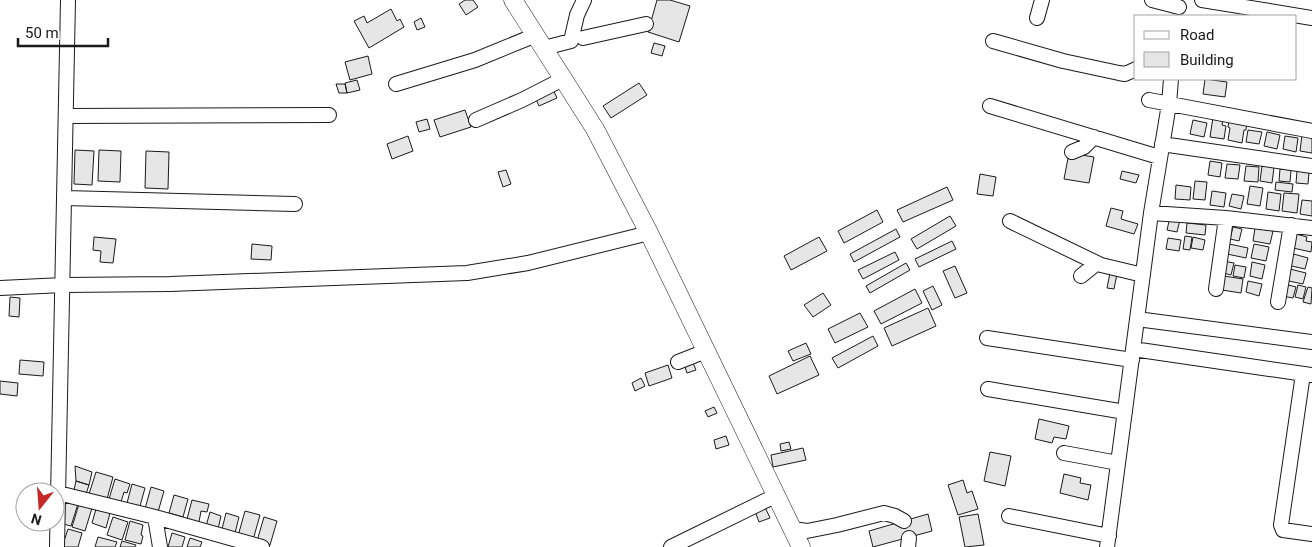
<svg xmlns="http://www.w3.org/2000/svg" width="1312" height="547" font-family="Roboto,sans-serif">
  <rect width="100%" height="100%" fill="#fff"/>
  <path fill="#e6e6e6" stroke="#1a1a1a" d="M465 0H473L478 7 466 15 459 4Z
    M657 0H670L690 6 679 42 648 32Z
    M391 9 397 21 400 19 404 27 369 48 354 21 364 16 367 23Z
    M421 18 425 27 417 30 414 22Z
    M654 43 665 46 662 56 651 53Z
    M368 56 372 74 350 80 345 62Z
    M1205 79 1227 82 1225 97 1203 94Z
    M357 80 360 90 347 93 345 83Z
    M639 83 647 95 611 118 603 106Z
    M336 84H345L347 93H339Z
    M552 87 557 98 539 106 534 95Z
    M465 110 471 127 440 137 434 120Z
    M1213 117 1223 119 1222 125 1226 126 1224 139 1210 137Z
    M427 119 430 129 419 132 416 122Z
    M1193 120 1207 123 1204 137 1190 134Z
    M1229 120 1247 122 1246 130H1244L1242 143 1228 140 1230 128 1228 127Z
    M1248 130 1262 132 1259 144 1246 142Z
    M1267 132 1280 135 1277 149 1264 146Z
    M1302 135 1312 137V153L1300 151Z
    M408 136 413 151 392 159 387 144Z
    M1285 136 1298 138 1296 152 1283 149Z
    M75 150 94 151 92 185 74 184Z
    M99 150 121 151 120 182 98 181Z
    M146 151 169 152 168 189 145 188Z
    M1069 153 1094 157 1089 183 1064 179Z
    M1210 161 1222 163 1220 177 1208 175Z
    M1227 164 1240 165 1238 179 1225 178Z
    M1246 166 1259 167 1258 182 1244 181Z
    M1262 166 1274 167 1272 183 1260 181Z
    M1280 169 1291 170 1290 182 1279 181Z
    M506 170 511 184 503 187 498 172Z
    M1122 171 1139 175 1136 183 1120 179Z
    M1297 171 1309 172 1308 184 1296 183Z
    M980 174 996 177 993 196 977 194Z
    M1195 181 1207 182 1205 200 1193 199Z
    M1276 182 1293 184 1292 192 1275 190Z
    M1176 185 1191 187 1190 200 1175 199Z
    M1250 186 1263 188 1260 206 1247 204Z
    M947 187 953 200 903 222 897 210Z
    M1212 191 1226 193 1224 207 1210 205Z
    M1268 192 1281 194 1279 211 1266 209Z
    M1284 193 1299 194 1297 213 1282 211Z
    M1232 194 1244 196 1241 209 1229 206Z
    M1302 200 1312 201V216L1300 214Z
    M1111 208 1123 211 1121 219 1138 224 1134 234 1106 226Z
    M877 210 883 222 844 243 838 231Z
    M950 216 956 226 917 249 911 239Z
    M1170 217 1180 220 1177 232 1167 230Z
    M1187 223 1206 225 1205 235 1186 233Z
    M1233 227 1242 229 1239 241 1230 239Z
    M1255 228 1273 231 1270 244 1253 241Z
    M896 229 900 237 854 262 850 254Z
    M1296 234 1307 237 1306 241 1312 242 1311 252 1293 248Z
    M1185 236 1192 237 1190 250 1183 249Z
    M94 237 116 239 113 263 100 262 101 251 93 250Z
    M819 237 827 251 791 270 784 256Z
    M1193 237 1205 240 1203 250 1191 248Z
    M1168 238 1181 240 1179 251 1166 249Z
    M952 241 956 249 919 267 915 259Z
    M252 244 272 246 271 260 251 259Z
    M1229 244 1248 248 1246 258 1227 254Z
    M1254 244 1269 247 1266 261 1251 258Z
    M895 252 899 260 863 279 858 270Z
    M1290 253 1308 258 1305 269 1287 265Z
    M1223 261 1234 263 1231 275 1220 272Z
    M1252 262 1265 265 1262 279 1250 276Z
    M906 263 910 270 870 293 866 286Z
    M1235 265 1246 267 1244 278 1233 276Z
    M955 266 967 293 955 298 943 271Z
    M1286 268 1306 273 1303 284 1284 280Z
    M1110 273 1117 274 1114 289 1107 288Z
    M1224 276 1243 279 1241 293 1222 290Z
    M1248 281 1262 284 1259 296 1246 292Z
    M1285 284 1296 287 1293 298 1282 296Z
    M1298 285 1306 287 1303 299 1295 297Z
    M933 286 942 305 932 310 923 291Z
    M1308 287 1312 288 1311 304 1303 302Z
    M915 289 922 303 881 324 874 311Z
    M823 293 831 305 813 317 804 305Z
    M10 297 20 298 19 317 9 316Z
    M928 308 936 326 892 346 884 328Z
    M860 313 868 327 835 343 828 329Z
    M873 336 878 346 838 368 832 358Z
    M806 343 811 354 793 361 788 351Z
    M810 356 819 375 777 394 769 376Z
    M691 358 696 370 687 373 683 361Z
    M20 360 44 362 43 376 19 374Z
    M668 365 672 378 649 386 645 373Z
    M641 378 645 386 635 391 632 383Z
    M0 381 18 383 17 396 0 394Z
    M714 407 717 413 708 417 705 411Z
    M1039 419 1069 426 1066 439 1054 437 1052 443 1035 439Z
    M726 436 729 445 716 449 714 440Z
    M789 442 791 449 781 451 780 444Z
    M803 448 806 460 773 467 771 455Z
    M990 452 1011 456 1005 486 984 481Z
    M75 466 92 472 89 485 76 481Z
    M96 472 113 477 107 499 89 494Z
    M1064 474 1081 478 1080 483 1091 485 1088 500 1060 493Z
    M115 479 130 484 127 493 124 492 121 502 109 499Z
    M963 480 967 493 972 491 978 509 958 515 948 485Z
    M76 481 89 485 86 494 74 490Z
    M132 484 145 488 140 506 127 503Z
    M151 487 164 491 158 512 145 509Z
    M174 495 188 499 183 517 169 513Z
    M192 500 209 504 207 512 201 511 199 522 187 519Z
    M66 501 78 504 71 526 59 523Z
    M79 504 92 508 85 531 72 527Z
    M765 507 770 518 759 522 755 511Z
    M96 509 110 513 106 528 92 523Z
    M245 511 260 515 253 540 238 536Z
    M210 512 221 516 218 529 206 526Z
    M226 513 239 517 235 533 222 529Z
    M928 514 932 531 873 547 869 531Z
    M978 514 984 545 965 547 959 517Z
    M113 517 128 522 122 540 107 535Z
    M264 517 277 521 270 545 257 541Z
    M130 521 143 525 141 535 143 536 141 544 125 540Z
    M68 529 82 533 78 547H62Z
    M172 533 185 537 182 547H168Z
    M98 537 117 542 115 547H95Z
    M190 538 202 542 200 547H187Z
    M122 541 136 545 135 547H120Z"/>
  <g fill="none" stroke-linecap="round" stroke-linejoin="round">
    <defs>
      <path id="minor" d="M1152 0 1179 7
        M1202 0 1312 18
        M1037 18 1042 0
        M583 38 646 24
        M993 41 1063 61 1119 73 1125 74 1136 69
        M544 48 571 41 577 15 584 0
        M396 84 475 60 536 35
        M1149 100 1312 131
        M990 106 1159 157
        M66 116 329 115
        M476 120 522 100 563 79
        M1162 144 1312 166
        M1072 152 1084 147 1094 137
        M65 198 295 204
        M1151 213 1226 218 1312 228
        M1010 221 1101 265 1143 275
        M1081 276 1097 263
        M0 288 63 285 170 284 467 273 528 263 649 233
        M1216 289 1226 218
        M1278 302 1291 225
        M1137 319 1312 342
        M987 338 1132 360
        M1133 349 1311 375
        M678 362 706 351
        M1303 374 1281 525 1283 530 1312 534
        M988 389 1125 412
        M1064 453 1118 463
        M58 493 155 517 262 547
        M1009 516 1109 536
        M155 517 160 547
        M793 529 807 531 837 525 884 513 895 516 904 521
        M57 547 68 0
        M671 547 777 495
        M908 547 909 538
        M1107 547 1151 213 1169 104 1171 79"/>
      <path id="major" d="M513 0 595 129 649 233 801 547"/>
    </defs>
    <use href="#minor" stroke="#1a1a1a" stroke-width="16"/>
    <use href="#major" stroke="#1a1a1a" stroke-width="19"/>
    <use href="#minor" stroke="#fff" stroke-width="14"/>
    <use href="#major" stroke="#fff" stroke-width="18"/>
  </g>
  <rect x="1134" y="15" width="162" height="65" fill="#ffffff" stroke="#a3a3a3"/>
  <rect x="1144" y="31" width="25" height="8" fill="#ffffff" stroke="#a3a3a3"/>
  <text x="1180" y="40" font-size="15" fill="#1a1a1a">Road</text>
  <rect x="1144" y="52" width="25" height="15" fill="#e6e6e6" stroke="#a3a3a3"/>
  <text x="1180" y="65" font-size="15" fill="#1a1a1a">Building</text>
  <g transform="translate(40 507) rotate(197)"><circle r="24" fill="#ffffff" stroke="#a3a3a3"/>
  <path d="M0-4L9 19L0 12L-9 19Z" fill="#c62828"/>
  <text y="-8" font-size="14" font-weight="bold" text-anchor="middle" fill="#1a1a1a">N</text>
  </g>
  <path d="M18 38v8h90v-8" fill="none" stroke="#1a1a1a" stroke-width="2.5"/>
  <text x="25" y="38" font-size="15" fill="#1a1a1a" stroke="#ffffff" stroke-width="4" paint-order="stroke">50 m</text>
</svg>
